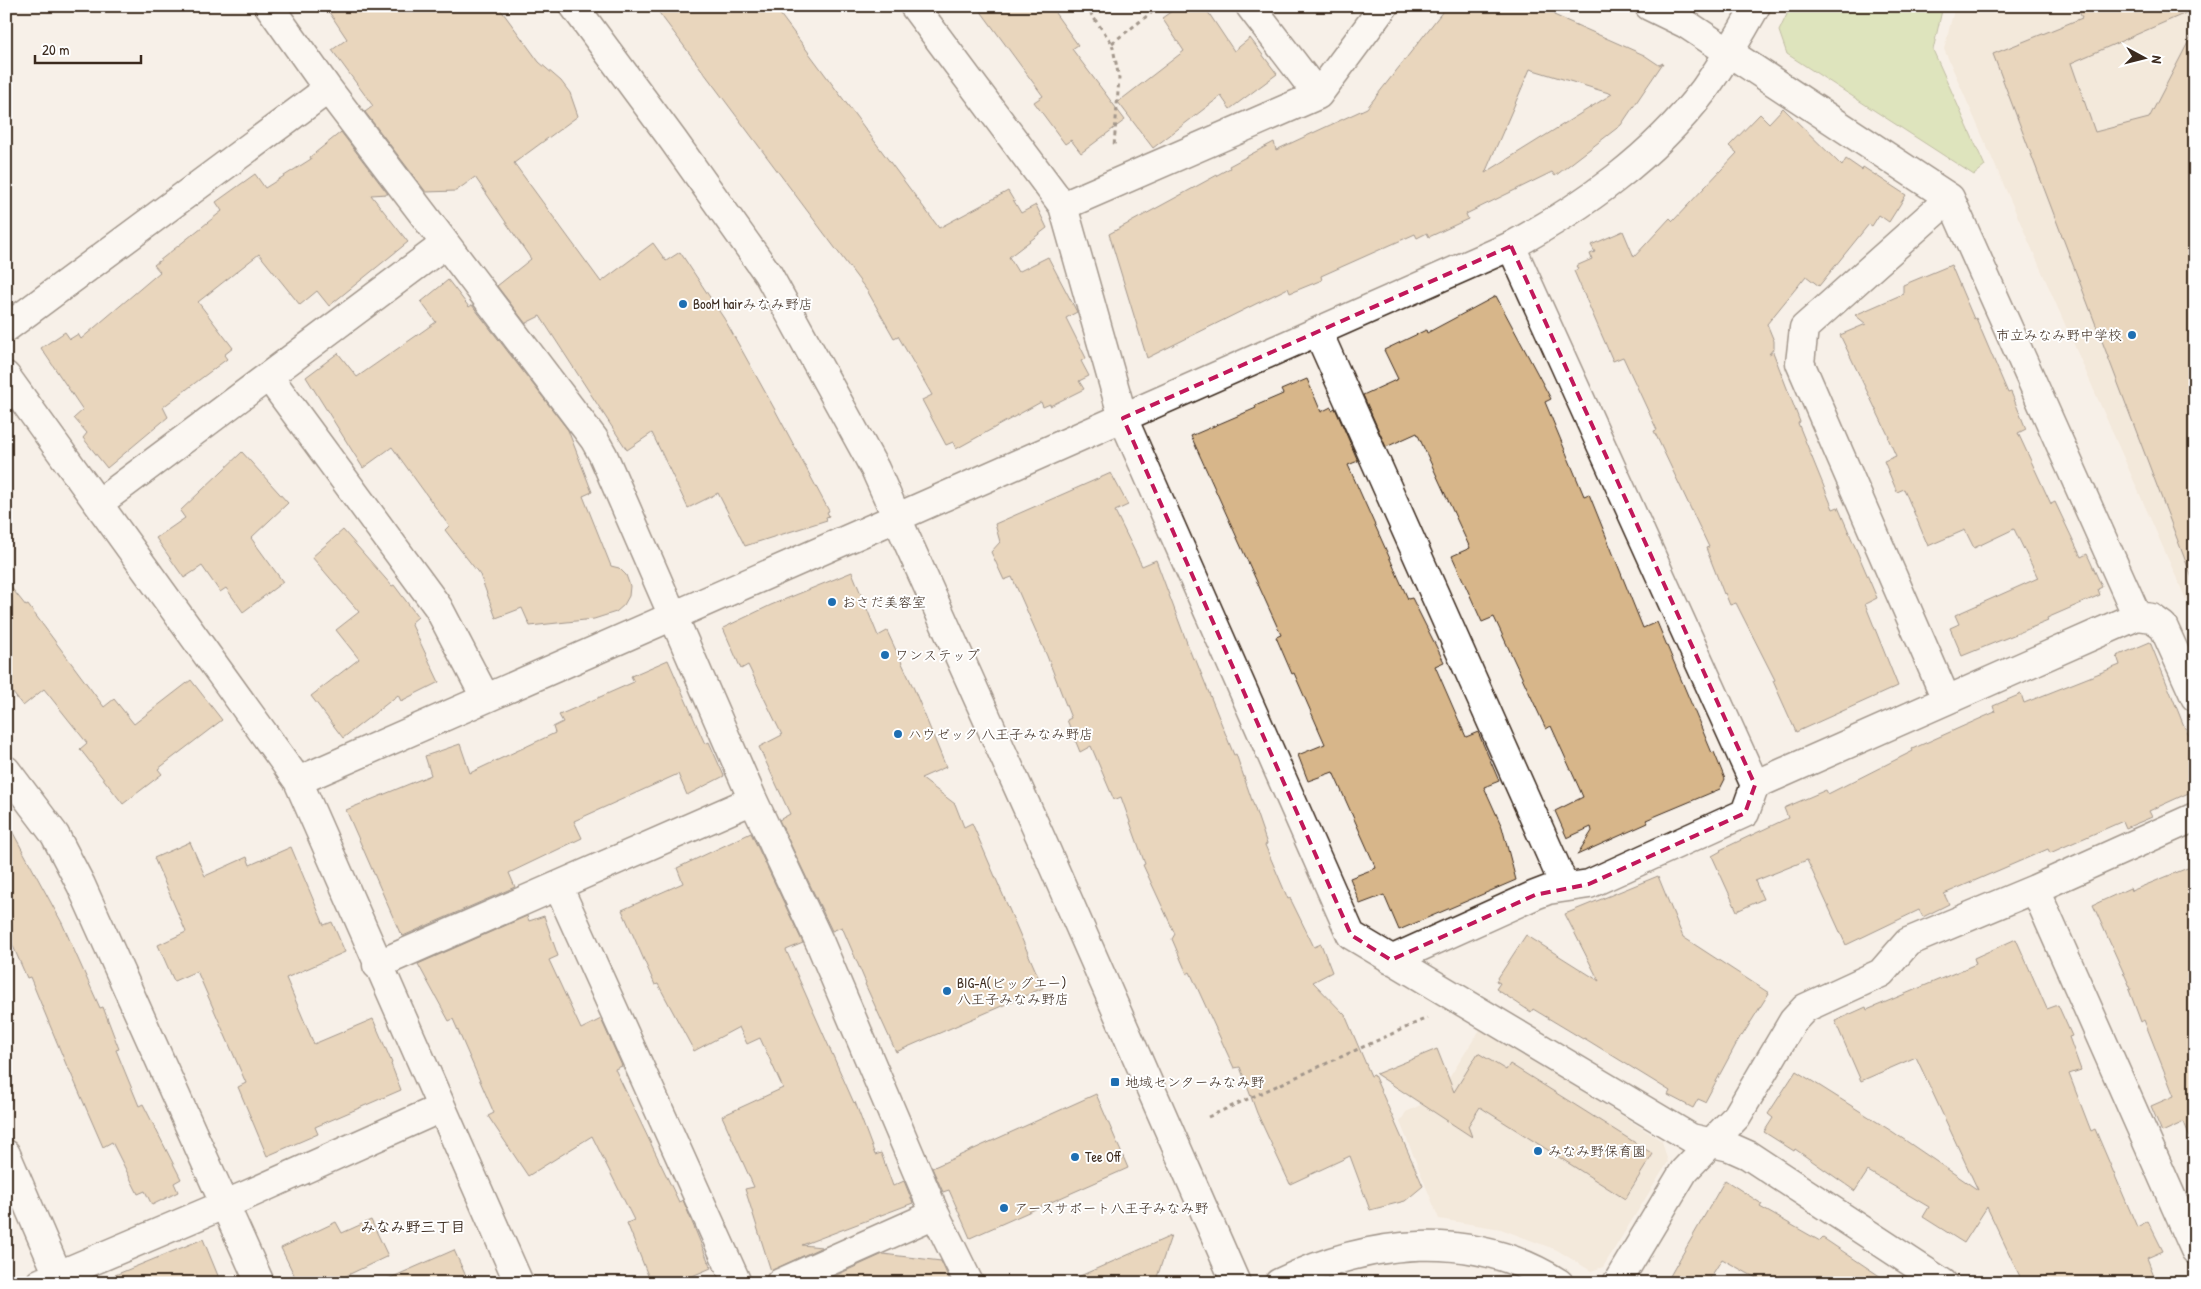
<svg xmlns="http://www.w3.org/2000/svg" width="2201" height="1289" font-family="'Patrick Hand','Klee One',sans-serif">
  <rect width="100%" height="100%" fill="#f7f0e8"/>
  <filter id="ink" filterUnits="userSpaceOnUse"><feTurbulence type="fractalNoise" baseFrequency=".02" numOctaves="2"/><feDisplacementMap in="SourceGraphic" scale="10" xChannelSelector="R" yChannelSelector="G"/><feConvolveMatrix kernelMatrix="1 2 1 2 8 2 1 2 1" color-interpolation-filters="sRGB"/></filter>
  <g filter="url(#ink)">
    <path fill="#eddfcc" d="M1955 6H2195V620L1944 49Z
      M1481 1028 1662 1141 1668 1162 1603 1267 1591 1271 1557 1250 1501 1229 1439 1219 1400 1122 1406 1112 1437 1097Z"/>
    <path fill="#bfd489" stroke="#7d7f54" d="M1791 6H1943L1933 50 1985 166 1974 175 1787 54 1779 31Z"/>
    <path fill="#d7b68a" stroke="#3b2a1e" fill-rule="evenodd" d="M325 6H498L539 62 561 81 570 93 578 116 514 163 601 282 653 243 666 261 680 252 725 320 774 408 829 511 827 512 829 516 826 517 827 520 745 546 718 493 688 508 652 433 627 450 540 316 526 323V324L497 286 531 259 475 177 456 191 426 192 365 112 373 106 332 50 347 39Z
      M654 6H774L939 228 1008 191 1021 213 1036 205 1047 228 1009 257 1018 272 1048 257 1077 312 1066 318 1086 358 1081 361 1089 376 1079 381 1084 389 1050 406V404L1043 407 1041 402 956 449 953 442 946 445 922 400 932 395 898 336 894 338 868 292Z
      M977 6H1050L1078 45 1072 49 1125 120 1081 153 1071 140 1065 144 1034 102 1043 96Z
      M1179 6H1204L1234 51 1250 38 1277 74 1230 109 1221 96 1153 148 1118 102 1184 51 1162 18Z
      M1447 6H1558L1554 15 1644 55 1659 65 1663 63 1621 125 1555 176 1552 172 1466 214 1468 219 1429 237 1427 233 1417 238 1415 234 1321 276 1322 280 1290 293 1288 288 1147 358 1109 234 1230 168 1229 166 1274 142 1276 150 1367 108ZM1530 69 1612 94 1485 173Z
      M2077 6H2195V9L2071 63 2095 132 2149 118 2195 29V578H2192L1993 54 2082 18Z
      M1783 108 1842 166 1846 159 1862 170 1863 167 1906 195 1889 222 1879 215 1872 226 1869 224 1819 286 1806 276 1767 324 1774 341V348L1769 354 1773 352 1800 422 1798 423 1833 509 1838 507 1877 598 1865 604 1898 686 1796 732 1773 681 1775 680 1736 603 1730 605 1725 593 1724 594 1706 548 1709 547 1654 431 1657 430 1623 357 1613 361 1574 271 1578 269 1576 266 1592 259 1590 254 1595 252 1591 245 1623 231 1634 257 1670 218 1673 221 1737 153 1729 146 1760 114 1769 123Z
      M341 132 388 194 371 195 408 242 329 306 317 291 300 305 259 254 198 302 233 348 224 355 227 359 163 407 168 417 107 468 83 438 87 433 74 418 83 410 41 348 65 332 70 339 78 334 81 339 160 272 154 265 222 211 216 202 255 174 265 188 311 159 310 157Z
      M1951 265 1974 319 1976 318 2008 393 2011 392 2026 429 2018 433 2051 504 2055 502 2081 557 2087 554 2102 587 2098 589 2100 595 2047 618 2048 621 1962 656 1950 628 1959 624 1955 615 2038 578 2014 529 1974 548 1965 530 1928 546 1904 489 1897 492 1884 461 1896 456 1888 438 1889 437 1840 335 1866 324 1855 315 1903 294V285Z
      M448 280 469 307 472 305 568 430 592 492 583 496 611 566 619 568 626 575 630 586 629 596 624 605 616 612 594 619 530 626 522 608 496 618 480 575 445 530 449 526 392 447 363 468 306 377 338 353 357 377 436 322 421 302Z
      M1496 296 1551 399 1545 402 1584 496 1589 494 1643 628 1657 622 1712 753 1714 752 1725 779 1720 789 1646 820 1648 823 1577 855 1592 831 1591 827 1567 838 1555 811 1583 797 1580 790 1551 726 1546 729 1494 617 1482 622 1452 556 1470 548 1417 433 1386 447 1363 395 1398 379 1384 350 1426 330 1427 333Z
      M1307 379 1321 412 1331 407 1332 410 1335 408 1358 461 1348 465 1408 599 1412 598 1444 662 1435 666 1466 737 1478 732 1499 781 1484 787 1502 827 1516 880 1399 930 1384 895 1360 904 1350 878 1376 868 1333 772 1308 781 1298 755 1325 744 1294 673 1292 674 1276 637 1281 635 1191 436 1256 408 1255 406 1283 394 1281 390Z
      M242 452 288 503 251 538 283 582 243 612 226 588 220 592 202 566 184 578 156 538 185 518 180 511Z
      M1111 473 1128 505 1115 511 1142 566 1156 560 1193 659 1195 658 1234 755 1236 754 1267 844 1265 845 1288 899 1290 898 1314 947 1321 944 1332 972 1313 982 1345 1015 1371 1076 1374 1075 1423 1186 1405 1201 1370 1210 1350 1156 1290 1184 1257 1113 1240 1067 1234 1068 1190 972 1187 974 1172 939 1175 934 1143 865 1145 864 1121 797 1114 800 1091 746 1080 752 1067 720 1071 718 1047 656 1012 577 1004 580 991 552 1000 542 995 524Z
      M343 530 392 586 394 585 418 617 411 623 439 682 401 701 398 695 343 738 311 696 359 659 336 630 359 612 312 557Z
      M852 572 878 636 887 631 914 689 946 767 921 778 955 804 964 827 972 823 1043 988 896 1052 865 984 866 983 842 927 832 931 779 820 790 814 759 747 782 735 748 665 741 669 723 628 771 605Z
      M6 581 26 606 28 605 104 707 114 699 134 724 191 680 222 720 158 769 162 774 123 804 80 749 87 743 44 689 23 706 6 684Z
      M2150 642 2184 726 2195 747V790L2149 811 2152 817 2126 828 2123 821 2050 853 2048 849 1944 894 1949 904 1923 917 1919 910 1846 945 1807 860 1755 881 1763 899 1737 911 1712 856 1721 851 1720 850 1788 818 1784 808 1826 790 1828 794 1913 751 1912 749 1995 712 1993 706 2021 694 2024 703 2120 665 2117 656Z
      M668 660 705 744 709 742 724 776 687 795 678 774 574 821 582 838 509 873 515 887 403 936 400 933 346 810 431 775 425 756 460 744 470 773 555 733 553 727 563 722 559 715 634 682 631 676Z
      M6 820 62 923 100 1008 103 1007 119 1049 116 1050 139 1106 143 1104 181 1179 174 1183 178 1192 152 1205 145 1191 138 1194 112 1142 103 1147 69 1069H68L30 977 27 978 6 930Z
      M751 833 803 943 786 950 854 1103 855 1102 875 1155 881 1153 893 1186 904 1181 913 1203 802 1245 822 1247 771 1271 745 1189 754 1187 722 1116 783 1088 760 1038 747 1044 739 1027 694 1051 658 984 655 985 622 910 683 883 677 868Z
      M190 842 205 876 247 857 250 865 291 847 324 925 332 922 345 952 286 978 314 1044 373 1019 392 1063 391 1064 401 1090 315 1127 318 1134 267 1156 238 1087 246 1083 197 971 174 981 158 945 186 932 154 858Z
      M2195 865V1144L2193 1145 2184 1122 2162 1132 2151 1106 2174 1096 2144 1020 2141 1022 2129 990 2131 989 2093 905 2130 888 2131 891Z
      M1658 876 1683 937 1769 993 1742 1036 1741 1035 1705 1102 1698 1099 1693 1108 1668 1095 1670 1091 1584 1038 1583 1039 1533 1009 1531 1012 1496 989 1500 983 1496 981 1526 935 1599 981 1565 914Z
      M527 916 529 921 544 916 558 956 549 960 581 1029 601 1019 622 1066 615 1069 679 1202 683 1200 711 1268 676 1283H651L627 1223 634 1220 592 1136 528 1176 488 1116 494 1113 453 1019 449 1021 418 964Z
      M2016 939 2047 1009 2058 1005 2072 1036 2069 1037 2081 1070 2069 1074 2091 1131 2095 1129 2137 1227 2148 1221 2163 1251 2147 1258 2157 1283H2023L1987 1207 1964 1243 1923 1217 1929 1207 1868 1171 1855 1191 1795 1149 1794 1151 1764 1132 1773 1118 1768 1114 1796 1071 1893 1132 1978 1190 1916 1057 1861 1081 1835 1021 1866 1007 1867 1010 1976 964 1974 958Z
      M1437 1049 1454 1092 1478 1053 1506 1070 1510 1064 1653 1154 1625 1199 1480 1107 1468 1126 1472 1137 1376 1074Z
      M1096 1094 1128 1168 970 1238 949 1190 943 1192 932 1168Z
      M1725 1180 1762 1204 1760 1207 1820 1241 1823 1238 1890 1283H1765L1722 1259 1707 1283H1666Z
      M371 1220 388 1256 331 1283H298L281 1248 336 1222 342 1233Z
      M1171 1236 1155 1283H1064Z
      M203 1239 221 1283H98V1282Z
      M454 1250 469 1283H379Z
      M883 1254 941 1261 951 1283H819Z"/>
    <g fill="none" stroke-linecap="round" stroke-linejoin="round">
      <defs>
        <path id="minor" d="M269 6 328 89 594 439 603 455 753 800 820 943 935 1214 969 1283
          M914 6 1063 206 1123 418 1351 935 1691 1138 1730 1147 1748 1155 1943 1283
          M1250 6 1318 95
          M1649 6 1686 24 1950 198 2137 616 2152 618 2163 626 2195 697
          M1063 206 1318 95 1384 6
          M1511 246 1755 785
          M6 328 328 89
          M1318 332 1565 887
          M6 376 298 781 519 1283
          M269 377 438 607 485 697
          M99 503 445 244
          M1946 699 1800 363 1804 328 1950 198
          M298 781 898 517
          M558 886 737 1283
          M2035 889 2195 1250
          M1391 960 1535 895 1548 890 1589 884 1745 813 1755 785 2137 616
          M377 965 753 800
          M6 1154 58 1275
          M40 1283 247 1195 441 1108
          M780 1283 935 1214
          M1279 1283C1369 1239 1472 1228 1559 1283
          M1617 1283 1684 1171 1737 1116 1793 1021 1805 1008 1881 973 1908 942 2035 889 2195 817"/>
        <path id="tertiary" d="M574 6 673 140 768 274 875 469 1043 843 1236 1283
          M898 517 1511 246C1584 206 1653 157 1704 90 1723 63 1740 35 1756 6
          M6 770 55 835 81 885 260 1283"/>
      </defs>
      <use href="#minor" stroke="#3b2a1e" stroke-width="31"/>
      <use href="#tertiary" stroke="#3b2a1e" stroke-width="31"/>
      <path stroke="#3b2a1e" stroke-width="3" stroke-dasharray="4 4" stroke-linecap="butt" d="M1085 6 1112 43 1119 78 1114 147
        M1112 43 1160 6
        M1208 1117 1427 1018"/>
      <use href="#minor" stroke="#fff" stroke-width="28"/>
      <use href="#tertiary" stroke="#fff" stroke-width="28"/>
    </g>
  </g>
  <path d="M0 0H2201V1289H0ZM1511 246 1755 785 1745 813 1589 884 1535 895 1391 960 1351 935 1123 418Z" fill="#f7f0e8" fill-opacity=".55" fill-rule="evenodd"/>
  <path fill="none" stroke="#c2185b" stroke-width="4" stroke-dasharray="10 6" stroke-linejoin="round" d="M1511 246 1755 785 1745 813 1589 884 1535 895 1391 960 1351 935 1123 418Z"/>
  <g fill="#1f6fb2" stroke="#fff" stroke-width="2">
    <circle cx="683" cy="304" r="5"/>
    <circle cx="2132" cy="335" r="5"/>
    <circle cx="832" cy="602" r="5"/>
    <circle cx="885" cy="655" r="5"/>
    <circle cx="898" cy="734" r="5"/>
    <circle cx="947" cy="991" r="5"/>
    <rect x="1110" y="1077" width="10" height="10" rx="2.5"/>
    <circle cx="1538" cy="1151" r="5"/>
    <circle cx="1075" cy="1157" r="5"/>
    <circle cx="1004" cy="1208" r="5"/>
  </g>
  <g text-anchor="middle" stroke-width="4" stroke-linejoin="round" paint-order="stroke">
    <g font-size="14" fill="#3b2a1e" stroke="#fff" text-anchor="start">
      <text x="693" y="309">BooM hairみなみ野店</text>
      <text x="2122" y="340" text-anchor="end">市立みなみ野中学校</text>
      <text x="842" y="607">おさだ美容室</text>
      <text x="895" y="660">ワンステップ</text>
      <text x="908" y="739">ハウゼック 八王子みなみ野店</text>
      <text x="957" y="988">BIG-A(ビッグエー)<tspan x="957" dy="16">八王子みなみ野店</tspan></text>
      <text x="1125" y="1087">地域センターみなみ野</text>
      <text x="1548" y="1156">みなみ野保育園</text>
      <text x="1085" y="1162">Tee Off</text>
      <text x="1014" y="1213">アースサポート八王子みなみ野</text>
    </g>
    <g font-size="15" font-weight="bold" fill="#3b2a1e" stroke="#fff">
      <text x="413" y="1232">みなみ野三丁目</text>
    </g>
  </g>
  <rect width="2201" height="1289" fill="none" stroke="#fff" stroke-width="25"/>
  <rect x="12" y="12" width="2176" height="1264" fill="none" stroke="#3b2a1e" stroke-width="2" filter="url(#ink)"/>
  <g transform="translate(2144 58) rotate(97)" stroke="#ffffff" stroke-width="4" paint-order="stroke">
  <path d="M0-4L9 19L0 12L-9 19Z" fill="#3b2a1e"/>
  <text y="-8" font-size="14" font-weight="bold" text-anchor="middle" fill="#3b2a1e">N</text>
  </g>
  <path d="M35 55v8h106v-8" fill="none" stroke="#3b2a1e" stroke-width="2.5"/>
  <text x="42" y="55" font-size="15" fill="#3b2a1e" stroke="#ffffff" stroke-width="4" paint-order="stroke">20 m</text>
</svg>
